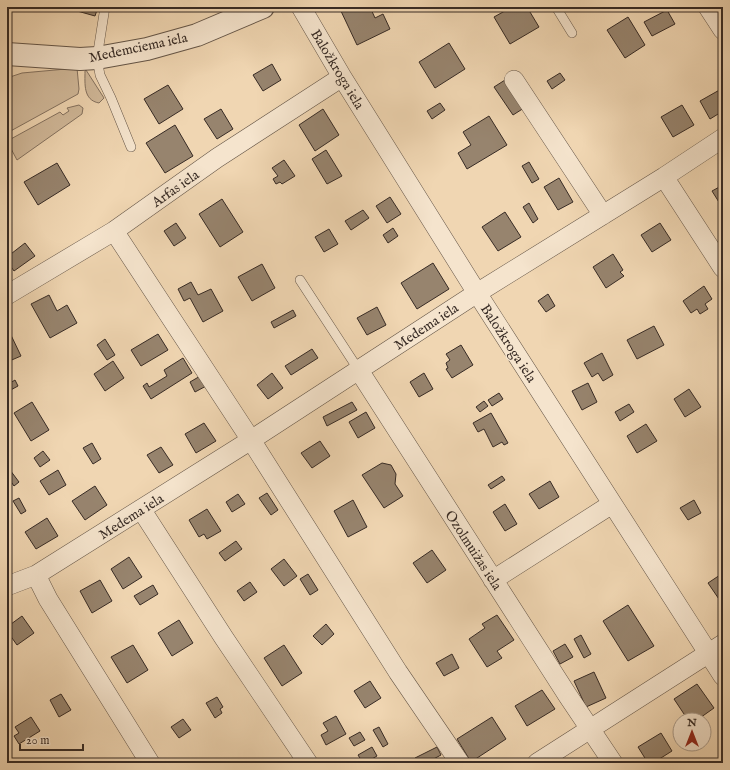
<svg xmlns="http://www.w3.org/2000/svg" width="730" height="770" font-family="'IM FELL English',serif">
  <rect width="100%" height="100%" fill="#f0d6b2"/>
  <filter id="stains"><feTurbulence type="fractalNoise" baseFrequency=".005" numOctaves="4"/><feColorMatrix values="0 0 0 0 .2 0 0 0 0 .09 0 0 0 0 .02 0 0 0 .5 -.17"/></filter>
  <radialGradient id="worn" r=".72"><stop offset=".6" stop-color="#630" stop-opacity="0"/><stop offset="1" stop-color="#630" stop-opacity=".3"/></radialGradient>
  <path fill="#d1b99a" stroke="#847260" d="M77 68 79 89 78 94 7 133V78L22 73Z
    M86 70 104 98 99 103C83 100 85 84 85 71Z
    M79 105 83 108 82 114 17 160 8 143 9 140 60 112 63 115 69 111 67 108Z"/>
  <path fill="#97846e" stroke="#372b25" d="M63 7H98L95 16Z
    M344 7H370L375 18 383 14 390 29 357 45 340 9Z
    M512 7H517L519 9 521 7H527L539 27 510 44 494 17Z
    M667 10 675 24 652 36 644 22Z
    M628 17 645 45 625 58 607 30Z
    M449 43 465 69 435 88 419 62Z
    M272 64 281 80 263 91 253 75Z
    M560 73 565 80 552 89 547 81Z
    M505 80 524 108 513 115 494 87Z
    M168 85 183 109 159 124 144 99Z
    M723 88V111L710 119 700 101Z
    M440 103 445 110 432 119 427 111Z
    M682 105 694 125 673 137 661 117Z
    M221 109 233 129 217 139 204 119Z
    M323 109 339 135 315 151 299 125Z
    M489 116 507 145 467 169 458 153 471 145 463 132Z
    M175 125 193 156 165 173 146 143Z
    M326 150 342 176 327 184 312 159Z
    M284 160 295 176 282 184 280 182 276 184 273 179 278 176 272 168Z
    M529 162 539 179 532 183 522 166Z
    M57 163 70 185 38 205 24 182Z
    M559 178 573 202 558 210 544 187Z
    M723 185V206L722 207 712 191Z
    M390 197 401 214 387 223 376 206Z
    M222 199 243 232 220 247 199 214Z
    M529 203 538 219 533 223 523 207Z
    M363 210 369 218 351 230 345 221Z
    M505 212 521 237 498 251 482 227Z
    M176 223 186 238 174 246 164 231Z
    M660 223 671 240 652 252 641 235Z
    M393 228 398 236 388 243 383 235Z
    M329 229 338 244 324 252 315 237Z
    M25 243 35 256 14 271 7 261V257Z
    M613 254 623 270 620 272 624 276 606 288 593 267Z
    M433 263 449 289 417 309 401 283Z
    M262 264 275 288 252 301 238 277Z
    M191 282 198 295 211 289 223 311 203 322 190 298 184 301 178 289Z
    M704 286 712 299 705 304 708 309 700 314 697 309 691 313 683 301Z
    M548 294 555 306 546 312 538 301Z
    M49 295 57 311 67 305 77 323 50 338 31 304Z
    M377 307 386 325 367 335 357 318Z
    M293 310 296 316 274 328 271 322Z
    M654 326 664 345 637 359 627 340Z
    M9 331 21 356 7 362V332Z
    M158 334 168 350 141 366 131 350Z
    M105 339 115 355 107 360 97 345Z
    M461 345 473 365 452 378 446 369 448 368 446 363 450 360 446 354Z
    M312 349 318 358 291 375 285 366Z
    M602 353 613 375 603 381 598 373 592 377 584 363Z
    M183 358 192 373 151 399 143 386 147 383 149 387 167 376 164 370Z
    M113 361 124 378 105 391 94 374Z
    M272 373 283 388 268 399 257 385Z
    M424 373 433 389 419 397 410 382Z
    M202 375 208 385 195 392 190 382Z
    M15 380 18 386 7 392V385Z
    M588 383 597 402 582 410 572 391Z
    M689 389 701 407 685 417 674 399Z
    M499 393 503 399 492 406 488 400Z
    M484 401 488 406 480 412 476 407Z
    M32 402 49 430 31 441 14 413Z
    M352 402 357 410 327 426 323 417Z
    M629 404 634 412 620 421 615 412Z
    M366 412 375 428 358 438 349 422Z
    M491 413 508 443 504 445 502 442 493 447 484 429 478 432 473 423Z
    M204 423 216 441 196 453 185 434Z
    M646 424 657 441 637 453 627 436Z
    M320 441 330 456 312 468 301 453Z
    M92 443 101 459 93 464 83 448Z
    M161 447 173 465 159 473 147 455Z
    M43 451 50 460 40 467 34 458Z
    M382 463 391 465 396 474 395 484 403 496 384 508 362 475Z
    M10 470 19 482 14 486 7 476V472Z
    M58 470 66 485 49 495 40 481Z
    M502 476 505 480 491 489 488 485Z
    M550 481 559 497 539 509 529 494Z
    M95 486 107 505 85 520 72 501Z
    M267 493 278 510 271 515 259 498Z
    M238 494 245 504 232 512 226 502Z
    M19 498 26 511 21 514 13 501Z
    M353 500 367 527 348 537 334 511Z
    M694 500 701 513 688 520 680 508Z
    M505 504 517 524 505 531 493 512Z
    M207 509 221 531 207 539 204 534 199 537 189 520Z
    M47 518 58 536 36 549 25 532Z
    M236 541 242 549 225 561 219 553Z
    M432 550 446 570 427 583 413 563Z
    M129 557 142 577 123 589 111 569Z
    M284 559 297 576 284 586 271 569Z
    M723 573V605L708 583Z
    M308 574 318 590 310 595 300 579Z
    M100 580 112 601 92 613 80 591Z
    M250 582 257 592 244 601 237 591Z
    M153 585 158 594 140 605 134 596Z
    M628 605 654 646 628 661 603 621Z
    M497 615 514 640 497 651 502 658 487 667 469 639 485 628 482 624Z
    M22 616 34 633 17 645 7 631V627Z
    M179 620 193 643 172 656 158 633Z
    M326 624 334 634 322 645 313 636Z
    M581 635 591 654 584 658 574 639Z
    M565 644 573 657 560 664 553 651Z
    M133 645 148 670 127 683 111 657Z
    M284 645 302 673 282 686 264 658Z
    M452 654 459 668 444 676 436 663Z
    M594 672 606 698 586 707 574 681Z
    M370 681 381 698 365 708 354 691Z
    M697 684 714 708 697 720H688L674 699Z
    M542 690 555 709 527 726 515 706Z
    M61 694 71 710 59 717 50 700Z
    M217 697 223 707 220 709 222 713 215 718 206 703Z
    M336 716 346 734 326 745 321 735 328 731 323 723Z
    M31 717 40 731 19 744 14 736 19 733 15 727Z
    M492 717 506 739 471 762 457 739Z
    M183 719 191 730 179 738 171 727Z
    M379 727 388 744 383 747 373 730Z
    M360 732 365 740 354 746 349 738Z
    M661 733 672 751 653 763H648L638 747Z
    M372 747 377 756 365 763H363L358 755Z
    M437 747 441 755 426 763H418L415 758Z"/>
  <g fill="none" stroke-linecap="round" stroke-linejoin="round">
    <defs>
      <path id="service" d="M105 7 97 58 100 75 111 98 131 147
        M556 7 572 33
        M300 280 358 369"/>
      <path id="minor" d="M301 7 342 77 477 293 723 676
        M708 7 723 30
        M514 80 603 215
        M664 177 723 268
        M114 231 251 440 398 672 460 763
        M7 295 114 231 217 158 342 77
        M358 369 568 696 613 763
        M141 509 224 638 308 763
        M36 575 48 599 150 763
        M493 580 612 504
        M7 586 36 575 251 440 477 293 664 177 723 138
        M537 763 723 644"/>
      <path id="tertiary" d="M7 54 80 59 97 58 147 49 197 35 263 7"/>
    </defs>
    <use href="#service" stroke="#655648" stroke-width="10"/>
    <use href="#minor" stroke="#655648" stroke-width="20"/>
    <use href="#tertiary" stroke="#655648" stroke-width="24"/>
    <use href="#service" stroke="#f5e4cd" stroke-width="9"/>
    <use href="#minor" stroke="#f5e4cd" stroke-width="19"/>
    <use href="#tertiary" stroke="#f5e4cd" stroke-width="22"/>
  </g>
  <g text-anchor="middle" stroke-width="3" stroke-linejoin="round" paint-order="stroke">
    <g font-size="14" fill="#372b25" stroke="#f5e4cd">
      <text transform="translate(138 47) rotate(-12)" y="5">Medemciema iela</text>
      <text transform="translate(338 69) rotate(59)" y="5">Baložkroga iela</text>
      <text transform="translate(175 188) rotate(-35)" y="5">Arfas iela</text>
      <text transform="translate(426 326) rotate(-33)" y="5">Medema iela</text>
      <text transform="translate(509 343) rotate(57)" y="5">Baložkroga iela</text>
      <text transform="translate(131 516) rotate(-32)" y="5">Medema iela</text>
      <text transform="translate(474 550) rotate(57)" y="5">Ozolmuižas iela</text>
    </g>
  </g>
  <rect width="730" height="770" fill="none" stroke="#f0d6b2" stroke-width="24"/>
  <rect x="8" y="8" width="714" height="754" fill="none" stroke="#372b25" stroke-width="2"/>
  <rect x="12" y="12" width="706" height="746" fill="none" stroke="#372b25"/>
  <g transform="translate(692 732)"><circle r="19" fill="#f5e4cd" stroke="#a99a8a"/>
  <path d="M0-3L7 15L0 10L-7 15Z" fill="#8f2418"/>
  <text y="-6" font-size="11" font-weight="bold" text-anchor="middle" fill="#372b25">N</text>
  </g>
  <path d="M20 744v6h63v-6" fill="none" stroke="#372b25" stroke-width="2"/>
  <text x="26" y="744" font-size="12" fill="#372b25" stroke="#f5e4cd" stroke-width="3" paint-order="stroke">20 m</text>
  <rect width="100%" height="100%" filter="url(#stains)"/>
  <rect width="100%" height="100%" fill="url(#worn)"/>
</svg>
